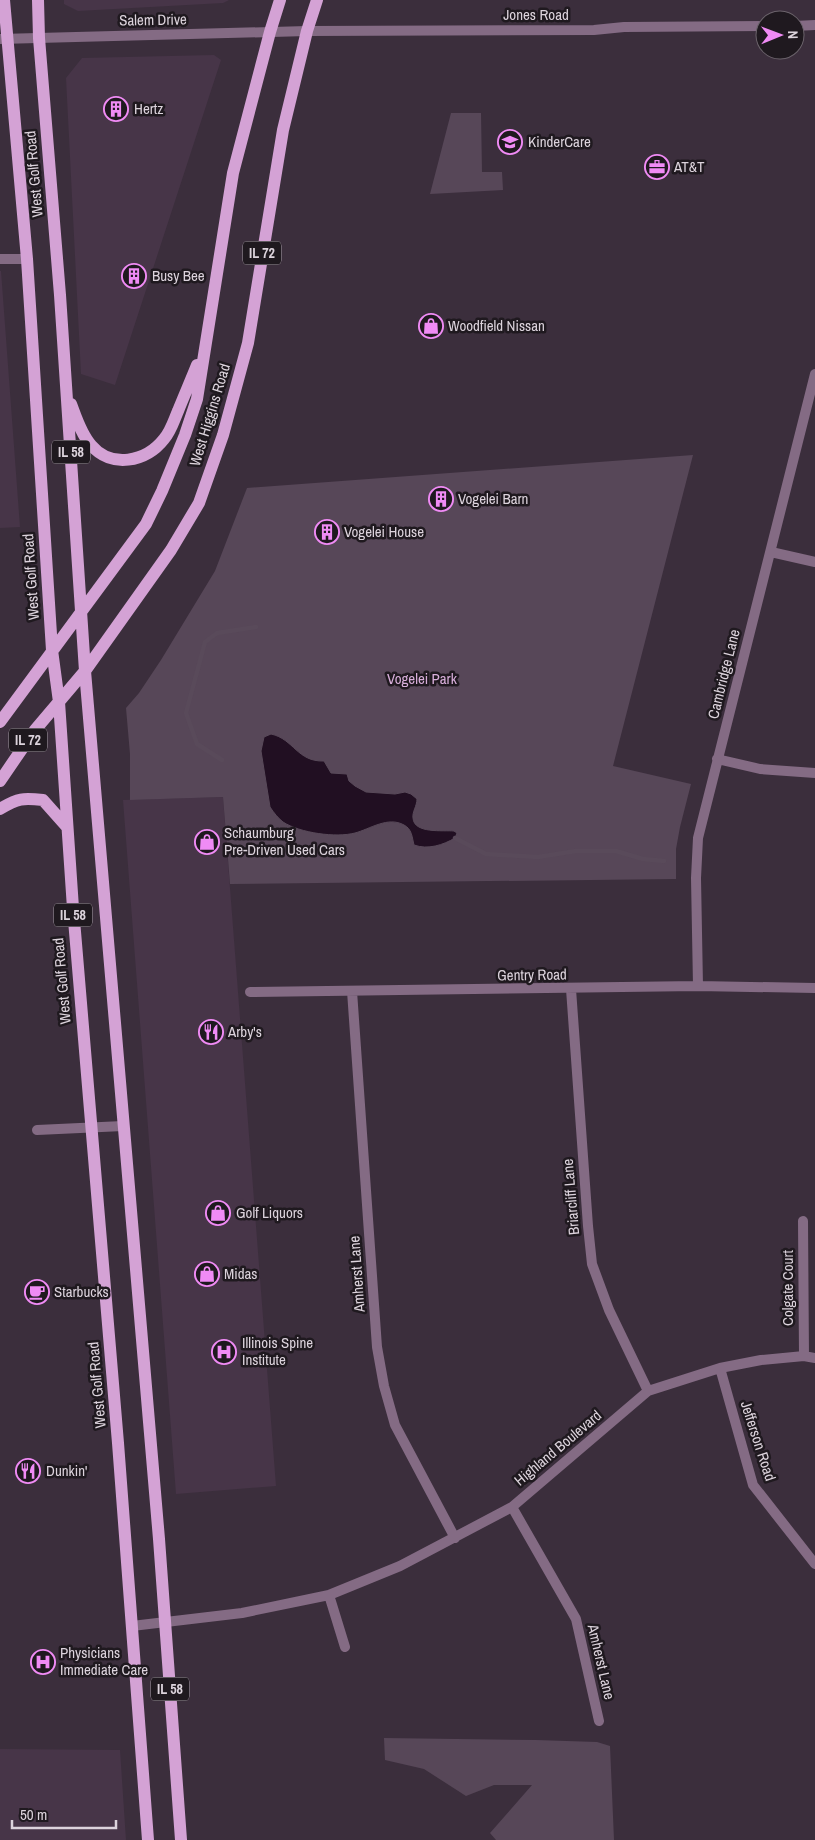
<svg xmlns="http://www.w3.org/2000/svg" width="815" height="1840" font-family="'Archivo Narrow',sans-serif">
  <rect width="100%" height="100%" fill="#3b2e3c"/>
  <path fill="#473548" d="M64 0H229L223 3 78 11 64 4Z
    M214 55 221 60 115 385 81 374 66 78 82 58Z
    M0 271H1L20 527 0 528Z
    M223 797 276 1486 176 1494 123 800Z
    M0 1749 120 1750 126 1840H0Z"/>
  <path fill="#574758" d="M451 113H481L482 172H502L503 190 430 194Z
    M693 455 613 766 691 784 680 827 676 849V879L230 884 223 797 130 800V754L126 708 139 693 161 660 215 571 247 488Z
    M384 1738 536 1740 597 1742 610 1746 614 1840H496L490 1833 532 1785H494L466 1796 424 1769 385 1760Z"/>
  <path fill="#210f22" stroke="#594a5a" d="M271 734C294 739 297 762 324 761L331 773 347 774 349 781 355 786 366 792 395 794 405 792 411 794 417 799C417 806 412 812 413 818 414 834 443 830 454 831L457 833 455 838C443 845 428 850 414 845 412 837 412 829 404 825 388 816 370 829 355 833 336 838 300 833 283 822 278 818 274 813 270 807L261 751 264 737Z"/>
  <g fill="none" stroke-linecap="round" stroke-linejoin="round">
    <path stroke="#594a5a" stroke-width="4.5" d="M222 760 197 744 186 713 205 642 217 633 256 627
      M455 838 486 854 538 857 576 851H616L643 859 664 861"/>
    <path stroke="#846b84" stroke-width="10" d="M0 259H27
      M771 552 815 562
      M717 759 760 769 815 773
      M698 986 696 878 698 838 815 374
      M571 989 588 1226 592 1264 609 1310 648 1391
      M352 991 377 1347 384 1386 395 1425 455 1538
      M250 992 698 986 815 988
      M37 1130 123 1126
      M803 1221 804 1356
      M720 1368 753 1485 815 1564
      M512 1507 576 1619 599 1721
      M329 1595 345 1647
      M132 1626 242 1613 329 1595 400 1566 512 1507 648 1391 720 1368 761 1360 804 1356 815 1358"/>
    <path stroke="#846b84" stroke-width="10" d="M795 26 815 25
      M0 39 307 31 594 30 624 27 765 26"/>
    <path stroke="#d4a2d5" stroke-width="12" d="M4 0 27 259 52 650 59 702 73 908 118 1443 148 1840
      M38 0 39 38 60 295 85 671 159 1539 181 1840
      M71 404C76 417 81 434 91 445 111 469 146 462 164 439 171 431 174 420 178 411 184 396 191 380 197 365
      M0 722 146 524 162 491 185 435 197 399 233 173 270 32 280 0
      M0 781 35 730 85 671 171 550 199 503 223 435 248 343 283 130 307 31 317 0
      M0 809C18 798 23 798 43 800L67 827"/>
  </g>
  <defs>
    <symbol id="building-ring" viewBox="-11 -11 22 22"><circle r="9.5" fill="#1f191f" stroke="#f08bf5" stroke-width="1.5"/><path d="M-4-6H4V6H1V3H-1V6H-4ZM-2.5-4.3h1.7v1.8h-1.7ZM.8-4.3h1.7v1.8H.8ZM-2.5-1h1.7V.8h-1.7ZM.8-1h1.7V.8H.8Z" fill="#f08bf5"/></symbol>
    <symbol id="school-ring" viewBox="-11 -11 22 22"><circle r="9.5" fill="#1f191f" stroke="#f08bf5" stroke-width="1.5"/><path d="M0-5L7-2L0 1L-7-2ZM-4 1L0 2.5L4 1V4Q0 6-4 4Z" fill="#f08bf5"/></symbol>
    <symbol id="office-ring" viewBox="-11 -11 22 22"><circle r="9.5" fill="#1f191f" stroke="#f08bf5" stroke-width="1.5"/><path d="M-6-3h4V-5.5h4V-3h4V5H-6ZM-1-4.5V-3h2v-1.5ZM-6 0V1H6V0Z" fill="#f08bf5"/></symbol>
    <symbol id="shop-ring" viewBox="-11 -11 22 22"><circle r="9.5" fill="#1f191f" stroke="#f08bf5" stroke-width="1.5"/><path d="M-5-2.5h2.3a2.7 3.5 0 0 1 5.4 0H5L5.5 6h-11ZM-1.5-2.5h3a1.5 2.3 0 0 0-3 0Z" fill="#f08bf5"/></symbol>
    <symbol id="restaurant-ring" viewBox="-11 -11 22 22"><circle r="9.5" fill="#1f191f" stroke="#f08bf5" stroke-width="1.5"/><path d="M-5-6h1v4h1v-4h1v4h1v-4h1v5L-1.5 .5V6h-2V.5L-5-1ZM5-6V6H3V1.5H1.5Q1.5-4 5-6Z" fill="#f08bf5"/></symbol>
    <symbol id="cafe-ring" viewBox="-11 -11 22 22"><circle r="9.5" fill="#1f191f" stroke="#f08bf5" stroke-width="1.5"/><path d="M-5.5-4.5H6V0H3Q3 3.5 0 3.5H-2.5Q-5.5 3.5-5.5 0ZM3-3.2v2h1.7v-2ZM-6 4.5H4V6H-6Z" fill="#f08bf5"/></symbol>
    <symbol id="hospital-ring" viewBox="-11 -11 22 22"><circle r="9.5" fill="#1f191f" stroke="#f08bf5" stroke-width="1.5"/><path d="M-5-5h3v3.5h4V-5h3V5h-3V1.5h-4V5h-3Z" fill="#f08bf5"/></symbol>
  </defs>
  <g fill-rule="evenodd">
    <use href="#building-ring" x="102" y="95" width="28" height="28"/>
    <use href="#school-ring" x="496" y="128" width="28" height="28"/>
    <use href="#office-ring" x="643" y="153" width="28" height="28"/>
    <use href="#building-ring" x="120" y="262" width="28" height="28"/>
    <use href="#shop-ring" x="417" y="312" width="28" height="28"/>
    <use href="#building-ring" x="427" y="485" width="28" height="28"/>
    <use href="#building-ring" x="313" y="518" width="28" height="28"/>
    <use href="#shop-ring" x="193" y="828" width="28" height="28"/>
    <use href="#restaurant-ring" x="197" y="1018" width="28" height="28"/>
    <use href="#shop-ring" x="204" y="1199" width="28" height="28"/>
    <use href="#shop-ring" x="193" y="1260" width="28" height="28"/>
    <use href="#cafe-ring" x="23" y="1278" width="28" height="28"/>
    <use href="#hospital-ring" x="210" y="1338" width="28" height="28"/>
    <use href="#restaurant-ring" x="14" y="1457" width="28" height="28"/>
    <use href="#hospital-ring" x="29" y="1648" width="28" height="28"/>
  </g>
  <g text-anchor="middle" stroke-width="5" stroke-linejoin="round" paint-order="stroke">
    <g fill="#1f191f" stroke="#a39ba3" stroke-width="1">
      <rect x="243" y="241.5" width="38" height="23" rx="4"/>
      <rect x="52" y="440.5" width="38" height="23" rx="4"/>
      <rect x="9" y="728.5" width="38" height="23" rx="4"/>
      <rect x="54" y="903.5" width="38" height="23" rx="4"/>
      <rect x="151" y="1677.5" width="38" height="23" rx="4"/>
    </g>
    <g font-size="14" font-weight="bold" fill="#dcd3dc">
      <text x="262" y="258">IL 72</text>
      <text x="71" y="457">IL 58</text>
      <text x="28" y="745">IL 72</text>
      <text x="73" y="920">IL 58</text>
      <text x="170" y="1694">IL 58</text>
    </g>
    <g font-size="15" fill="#dcd3dc" stroke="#1f191f">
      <text x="536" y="20">Jones Road</text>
      <text transform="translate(153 20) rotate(-1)" y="5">Salem Drive</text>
      <text transform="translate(34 174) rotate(-95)" y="5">West Golf Road</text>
      <text transform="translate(210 415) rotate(-73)" y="5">West Higgins Road</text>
      <text transform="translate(31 577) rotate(-94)" y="5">West Golf Road</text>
      <text transform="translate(724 674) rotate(-76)" y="5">Cambridge Lane</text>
      <text transform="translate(532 975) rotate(-1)" y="5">Gentry Road</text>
      <text transform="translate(62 981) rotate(-95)" y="5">West Golf Road</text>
      <text transform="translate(571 1197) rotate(-95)" y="5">Briarcliff Lane</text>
      <text transform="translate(357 1274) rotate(-94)" y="5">Amherst Lane</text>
      <text transform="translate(788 1288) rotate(-90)" y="5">Colgate Court</text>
      <text transform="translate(97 1385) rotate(-95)" y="5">West Golf Road</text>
      <text transform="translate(758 1441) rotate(72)" y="5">Jefferson Road</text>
      <text transform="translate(558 1448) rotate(-40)" y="5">Highland Boulevard</text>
      <text transform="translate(601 1662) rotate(77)" y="5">Amherst Lane</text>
    </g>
    <g font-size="15" fill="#dcd3dc" stroke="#1f191f" text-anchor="start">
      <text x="134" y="114">Hertz</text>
      <text x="528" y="147">KinderCare</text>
      <text x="674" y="172">AT&amp;T</text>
      <text x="152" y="281">Busy Bee</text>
      <text x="448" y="331">Woodfield Nissan</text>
      <text x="458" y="504">Vogelei Barn</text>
      <text x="344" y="537">Vogelei House</text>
      <text x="224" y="838">Schaumburg<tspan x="224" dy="17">Pre-Driven Used Cars</tspan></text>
      <text x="228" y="1037">Arby's</text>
      <text x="236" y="1218">Golf Liquors</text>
      <text x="224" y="1279">Midas</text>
      <text x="54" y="1297">Starbucks</text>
      <text x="242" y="1348">Illinois Spine<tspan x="242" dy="17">Institute</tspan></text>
      <text x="46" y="1476">Dunkin'</text>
      <text x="60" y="1658">Physicians<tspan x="60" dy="17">Immediate Care</tspan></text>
    </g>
    <g font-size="15" fill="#d8aeda" stroke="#1f191f">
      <text x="422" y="684">Vogelei Park</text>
    </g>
  </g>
  <g transform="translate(780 35) rotate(89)"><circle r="24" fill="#1f191f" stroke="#6b636b"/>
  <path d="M0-4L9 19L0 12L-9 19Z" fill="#f08bf5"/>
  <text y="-8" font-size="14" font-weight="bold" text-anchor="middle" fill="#dcd3dc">N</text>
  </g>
  <path d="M12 1820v8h104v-8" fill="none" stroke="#dcd3dc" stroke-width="2.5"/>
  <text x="20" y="1820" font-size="15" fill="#dcd3dc" stroke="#1f191f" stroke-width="4" paint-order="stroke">50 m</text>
</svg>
